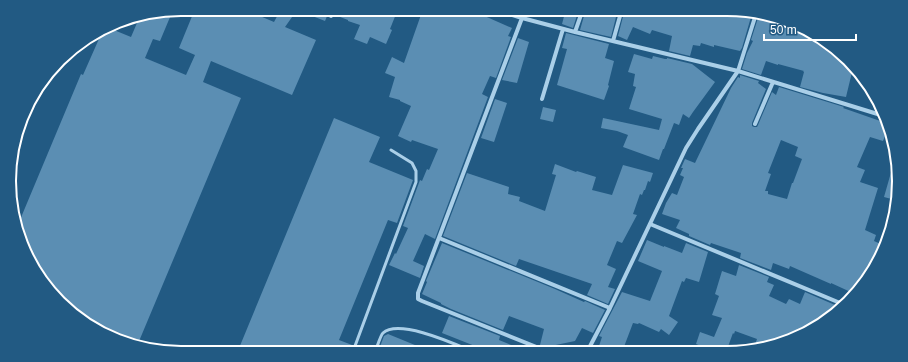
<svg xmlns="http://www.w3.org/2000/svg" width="908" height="362" font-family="Arial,sans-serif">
  <rect width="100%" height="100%" fill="#225a83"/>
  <path fill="#5b8eb3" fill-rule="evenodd" d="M195 9H243L274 22 281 9H330L325 21 297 10 285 27 316 40 292 95 211 61 203 82 241 98 137 346 126 344 76 317 32 267 17 227 81 74 83 75 102 32 109 28 131 37 140 16 173 10 160 41 153 39 145 58 186 75 195 55 179 48Z
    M337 9H398L390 29 392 30 386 44 370 37 367 44 354 39 360 25 348 21V20L335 15Z
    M423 9H476L481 11 480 14 512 28 508 36 511 37 496 78 490 76 482 94 488 97 435 239 425 234 413 261 424 266 420 278 389 265 395 253 396 254 408 228 403 226 420 180 422 181 427 169 429 170 438 149 412 140 411 142 398 136 411 106 400 101V100L389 97 395 77 385 73 392 57 404 63Z
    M566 9H579L573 28 562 24Z
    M586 9H618L611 37 580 30Z
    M625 9H727L745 12 744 15 751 17 742 48 740 51 714 45V47L701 43 700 46 693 45 690 56 669 51 672 36 652 30 650 34 633 27 627 40 618 36Z
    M763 15 777 17 775 23 799 28 840 52 853 68 846 97 823 93 800 87 804 72H803L804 71 778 64V65L766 61 761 75 742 69 747 53 753 41 751 40 758 18 762 19Z
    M566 33 609 44 605 58 614 61 608 85 609 86 604 100 557 85 567 49 562 48Z
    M518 38 529 42 517 83 502 80Z
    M634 54 652 59 653 56 665 59H667V58L692 64 715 82 693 112 689 118 683 114 679 125 674 123 664 149H663L659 160 623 147 628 135 617 131 601 128 603 118 659 130 662 119 629 109 636 87 633 86 635 74 628 72Z
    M740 75 759 81 758 83 766 89 752 123V126L754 127H757L758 125 772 92 776 95 779 87 844 107 843 108 886 123 888 129 883 141 870 137 857 167 865 170 860 182 878 188 865 230 876 235 874 241 885 246 870 276 855 294 831 283V284L790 266 789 269 773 263 771 270 740 258 741 253 711 243 710 245 689 236V234L676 228 680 220 662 214 666 203 672 193 677 195 684 177 680 175 683 168H681L685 159 695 163 731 88 738 77 740 78ZM781 140 798 147 795 156 802 159 793 183H792L787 199 768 194V191H765L771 174 768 173Z
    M495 99 507 103 494 142 481 138Z
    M543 107 556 110 553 122 540 119Z
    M334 118 380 137 369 162 413 180 397 223 388 220 339 340 352 345 354 349H356L357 348 369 352 237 353Z
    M894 162 897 163 899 170 895 200 884 197Z
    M555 164 576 172 577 171 596 177 592 190 612 195 623 165 653 173 650 182 648 181 645 190H644L642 195 640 194 633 214 637 215 622 243 617 241 607 265 616 269 608 287 615 289 608 304 587 295 592 284 519 259 516 266 443 236 467 173 509 187 508 194 520 197 519 201 545 211 556 175 552 174Z
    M647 240 664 247V246L682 253 686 243 708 252 699 282 686 278 684 282 682 281 669 316 678 322 669 335 661 329 659 332 639 323 638 324 633 323 622 352H597L602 337 599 336 622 292 650 301 662 271 638 261Z
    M442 243 555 289 584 302 585 301 605 310 593 333 582 328 575 341 546 347 540 345 544 329 509 316 503 330 451 309 441 304V303L422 294 427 282 426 281 431 269Z
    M739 265 769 277 767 282 774 285 769 296 786 304 789 299 800 304 805 292 842 308 840 310 793 340 753 351 757 339 735 331 734 334 733 333 726 352H723L707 346 706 348 696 344 700 332 714 337 722 318 712 315 719 296 715 294 722 271 736 276Z
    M449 316 500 336 499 340 528 352H490L442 333Z
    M388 334 432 352H378L384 336Z"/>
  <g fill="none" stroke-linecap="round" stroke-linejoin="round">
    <path stroke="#aacfe8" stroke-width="3" d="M355 346 416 182V171L412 163 391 150
      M375 352C377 348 380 336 383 333 399 318 457 345 474 352"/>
    <path stroke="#aacfe8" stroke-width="4" d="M493 9 522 18 575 32 738 71 884 116
      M331 16 334 9
      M522 18 418 293V299L422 301 549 352
      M575 32 583 9
      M613 41 622 9
      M542 99 563 29
      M755 124 773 82
      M650 224 845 305
      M439 238 610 308
      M587 352 610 308 686 148 698 129 738 71 756 14"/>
  </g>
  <path d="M0 0H908V362H0ZM181 16H727A165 165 0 0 1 892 181V181A165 165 0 0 1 727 346H181A165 165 0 0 1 16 181V181A165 165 0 0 1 181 16Z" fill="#225a83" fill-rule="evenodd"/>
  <path fill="none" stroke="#fff" stroke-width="2" d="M181 16H727A165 165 0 0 1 892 181V181A165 165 0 0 1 727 346H181A165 165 0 0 1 16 181V181A165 165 0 0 1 181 16Z"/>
  <path d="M764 34v6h92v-6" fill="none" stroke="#ffffff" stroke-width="2"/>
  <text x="770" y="34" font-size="12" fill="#ffffff" stroke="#225a83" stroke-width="3" paint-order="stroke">50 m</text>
</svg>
